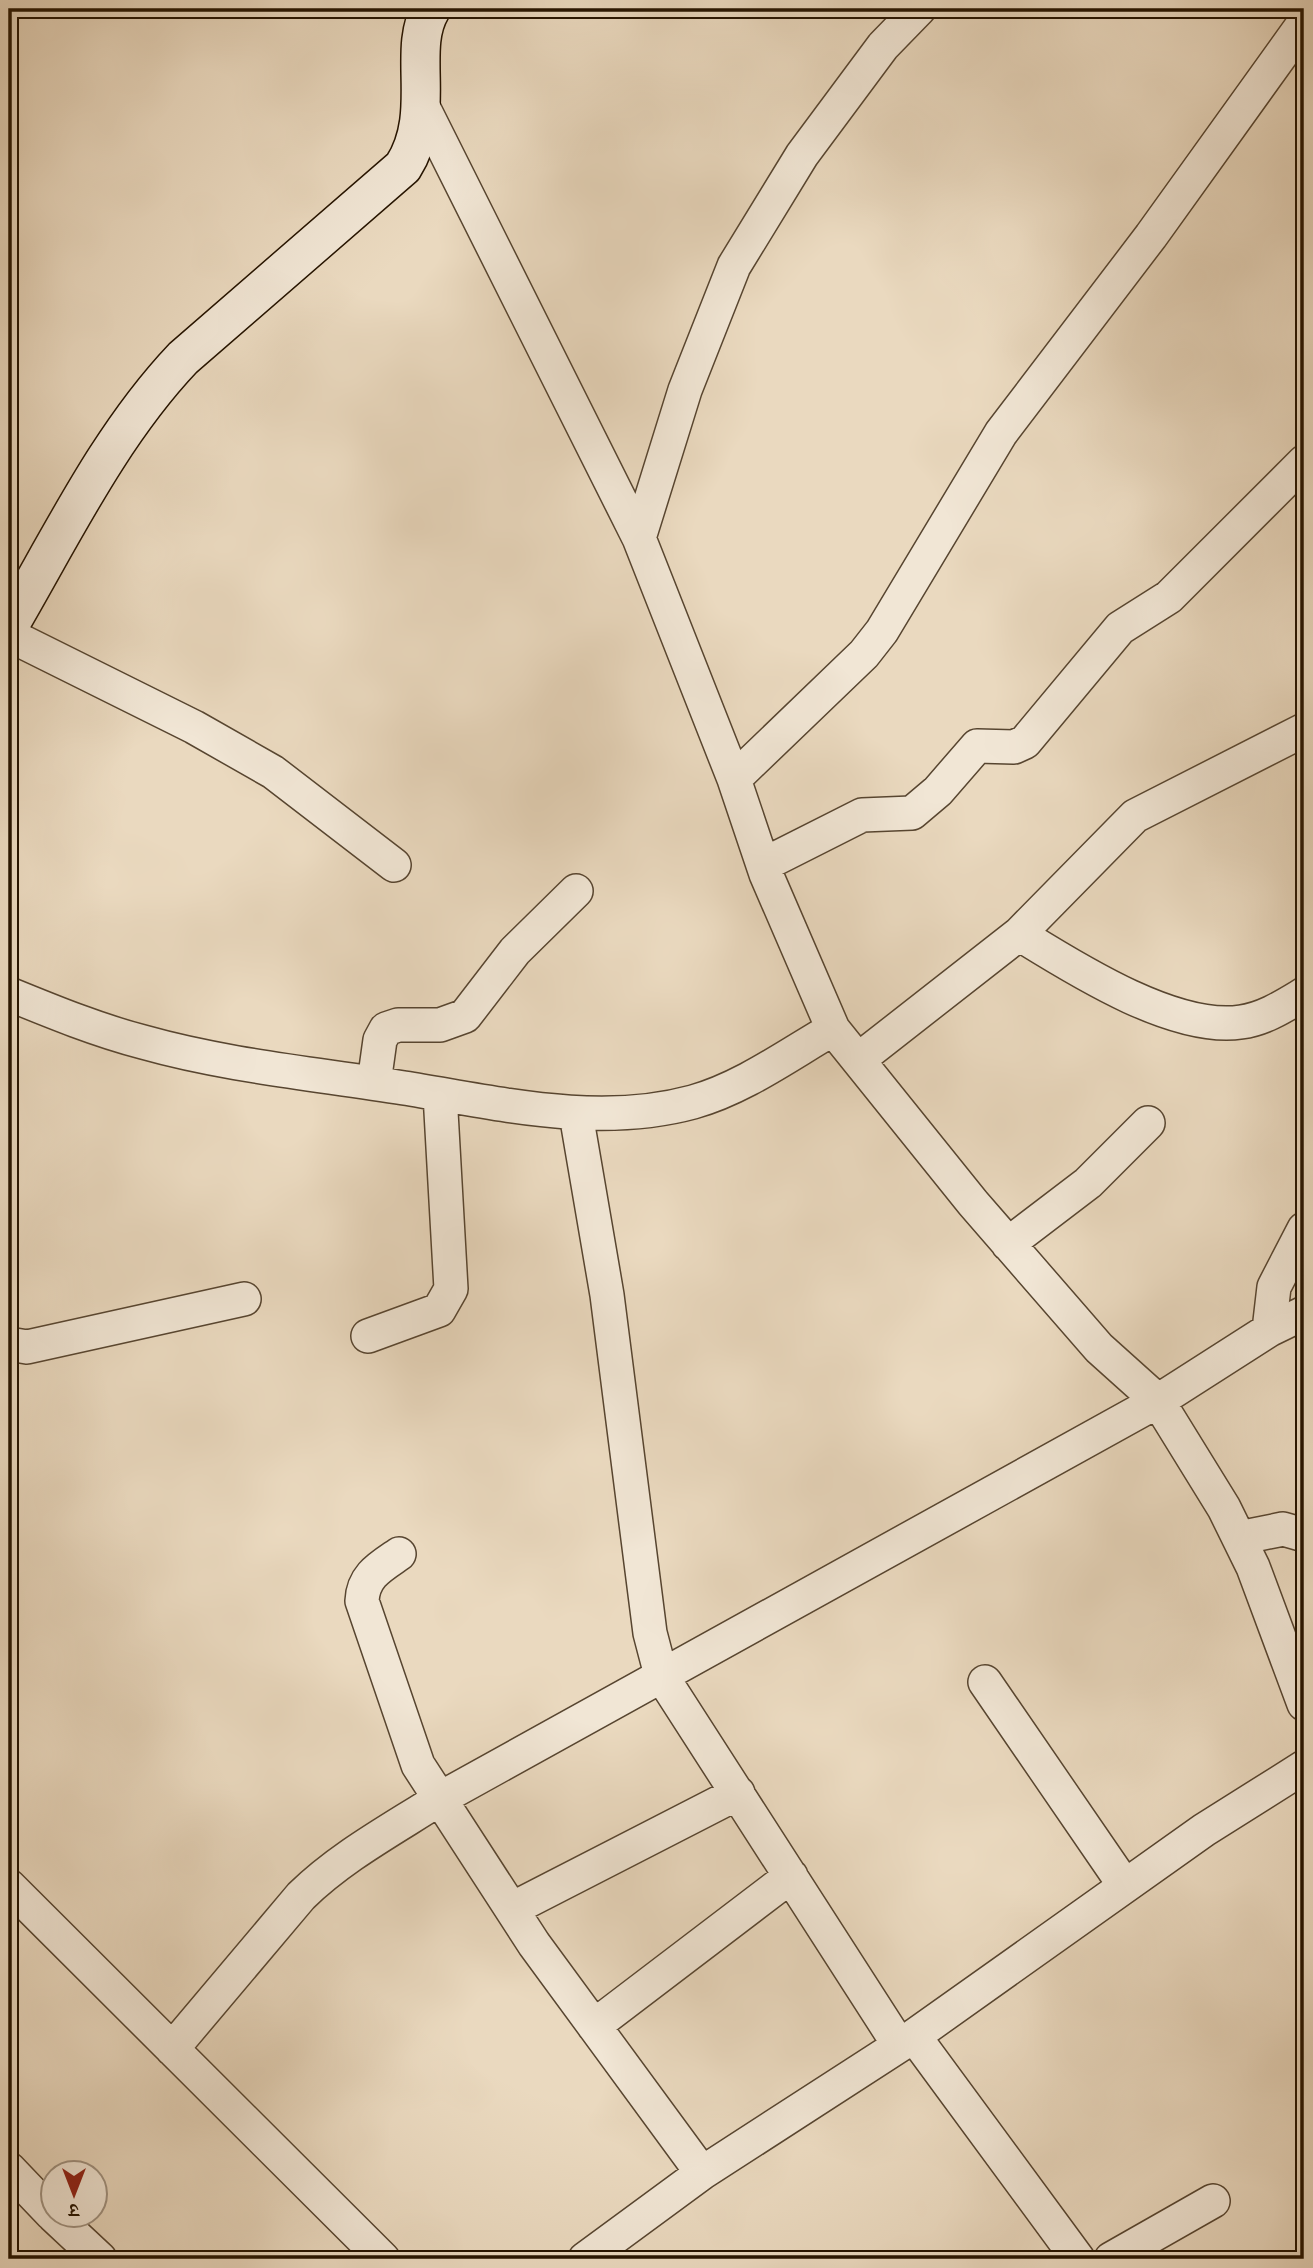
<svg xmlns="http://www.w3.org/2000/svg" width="1313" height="2268" font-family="'Libre Caslon Text','Noto Serif Devanagari',serif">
  <rect width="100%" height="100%" fill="#ead9bf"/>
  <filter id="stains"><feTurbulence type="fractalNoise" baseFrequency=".00286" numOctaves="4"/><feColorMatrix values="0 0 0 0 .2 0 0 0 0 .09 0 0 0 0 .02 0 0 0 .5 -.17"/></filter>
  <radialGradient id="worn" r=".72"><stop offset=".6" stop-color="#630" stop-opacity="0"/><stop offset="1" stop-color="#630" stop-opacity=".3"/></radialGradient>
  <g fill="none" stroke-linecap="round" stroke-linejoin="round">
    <defs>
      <path id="street" d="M422 105 639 538 734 779 766 874 833 1029 973 1203 1099 1348 1158 1401 1224 1508 1253 1567 1304 1704
        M639 538 685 390 734 266 802 155 883 46 919 9
        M9 635 194 727 273 772 394 865
        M734 779 864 654 882 631 1001 433 1151 236 1304 23
        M763 865 862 815 912 813 938 791 977 746 1014 747 1025 742 1120 628 1169 597 1304 462
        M1019 934C1074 968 1174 1032 1241 1022 1264 1019 1284 1006 1304 994
        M9 994C53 1012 97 1030 143 1042 228 1066 318 1074 404 1088 498 1103 598 1128 693 1102 743 1088 788 1055 833 1029
        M858 1060 1019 934 1135 816 1304 730
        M374 1083 380 1040 386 1029 398 1025H440L465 1016 515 951 576 891
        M576 1114 607 1295 650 1633 661 1675 899 2045
        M1008 1244 1088 1183 1148 1123
        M1269 1330 1274 1287 1304 1229
        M368 1336 439 1310 451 1289 440 1094
        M9 1344 27 1347 244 1299
        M1239 1538 1283 1529 1304 1535
        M399 1554C380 1567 363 1576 362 1601L418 1765 534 1944 702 2173
        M985 1682 1125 1886
        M9 1886 383 2259
        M512 1909 738 1793
        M594 2026 791 1876
        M914 2036 1078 2259
        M172 2049 301 1896C342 1856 393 1829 441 1798L1158 1401 1269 1330 1304 1313
        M9 2169 52 2214
        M54 2216 100 2259
        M585 2259 702 2173 914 2036 1204 1830 1304 1767
        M1111 2259 1213 2201"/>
      <path id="secondary" d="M9 626C62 535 110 435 183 358L403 167C438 113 406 50 431 9"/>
    </defs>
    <use href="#street" stroke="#574530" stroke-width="36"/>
    <use href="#secondary" stroke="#261400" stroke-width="41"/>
    <use href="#street" stroke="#f1e6d5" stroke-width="33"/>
    <use href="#secondary" stroke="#f1e6d5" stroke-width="38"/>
  </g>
  <rect width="1313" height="2268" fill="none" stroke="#ead9bf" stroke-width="35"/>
  <rect x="10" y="10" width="1292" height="2247" fill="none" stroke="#261400" stroke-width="3.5"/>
  <rect x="18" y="18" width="1278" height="2233" fill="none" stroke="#261400" stroke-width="2"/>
  <g transform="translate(74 2194) rotate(180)"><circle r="33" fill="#f1e6d5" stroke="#a09280" stroke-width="2"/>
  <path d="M0-5L12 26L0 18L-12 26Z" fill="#8f2418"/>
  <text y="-10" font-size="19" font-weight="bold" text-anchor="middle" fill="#261400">उ</text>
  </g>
  <rect width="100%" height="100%" filter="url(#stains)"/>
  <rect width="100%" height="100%" fill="url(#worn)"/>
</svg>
